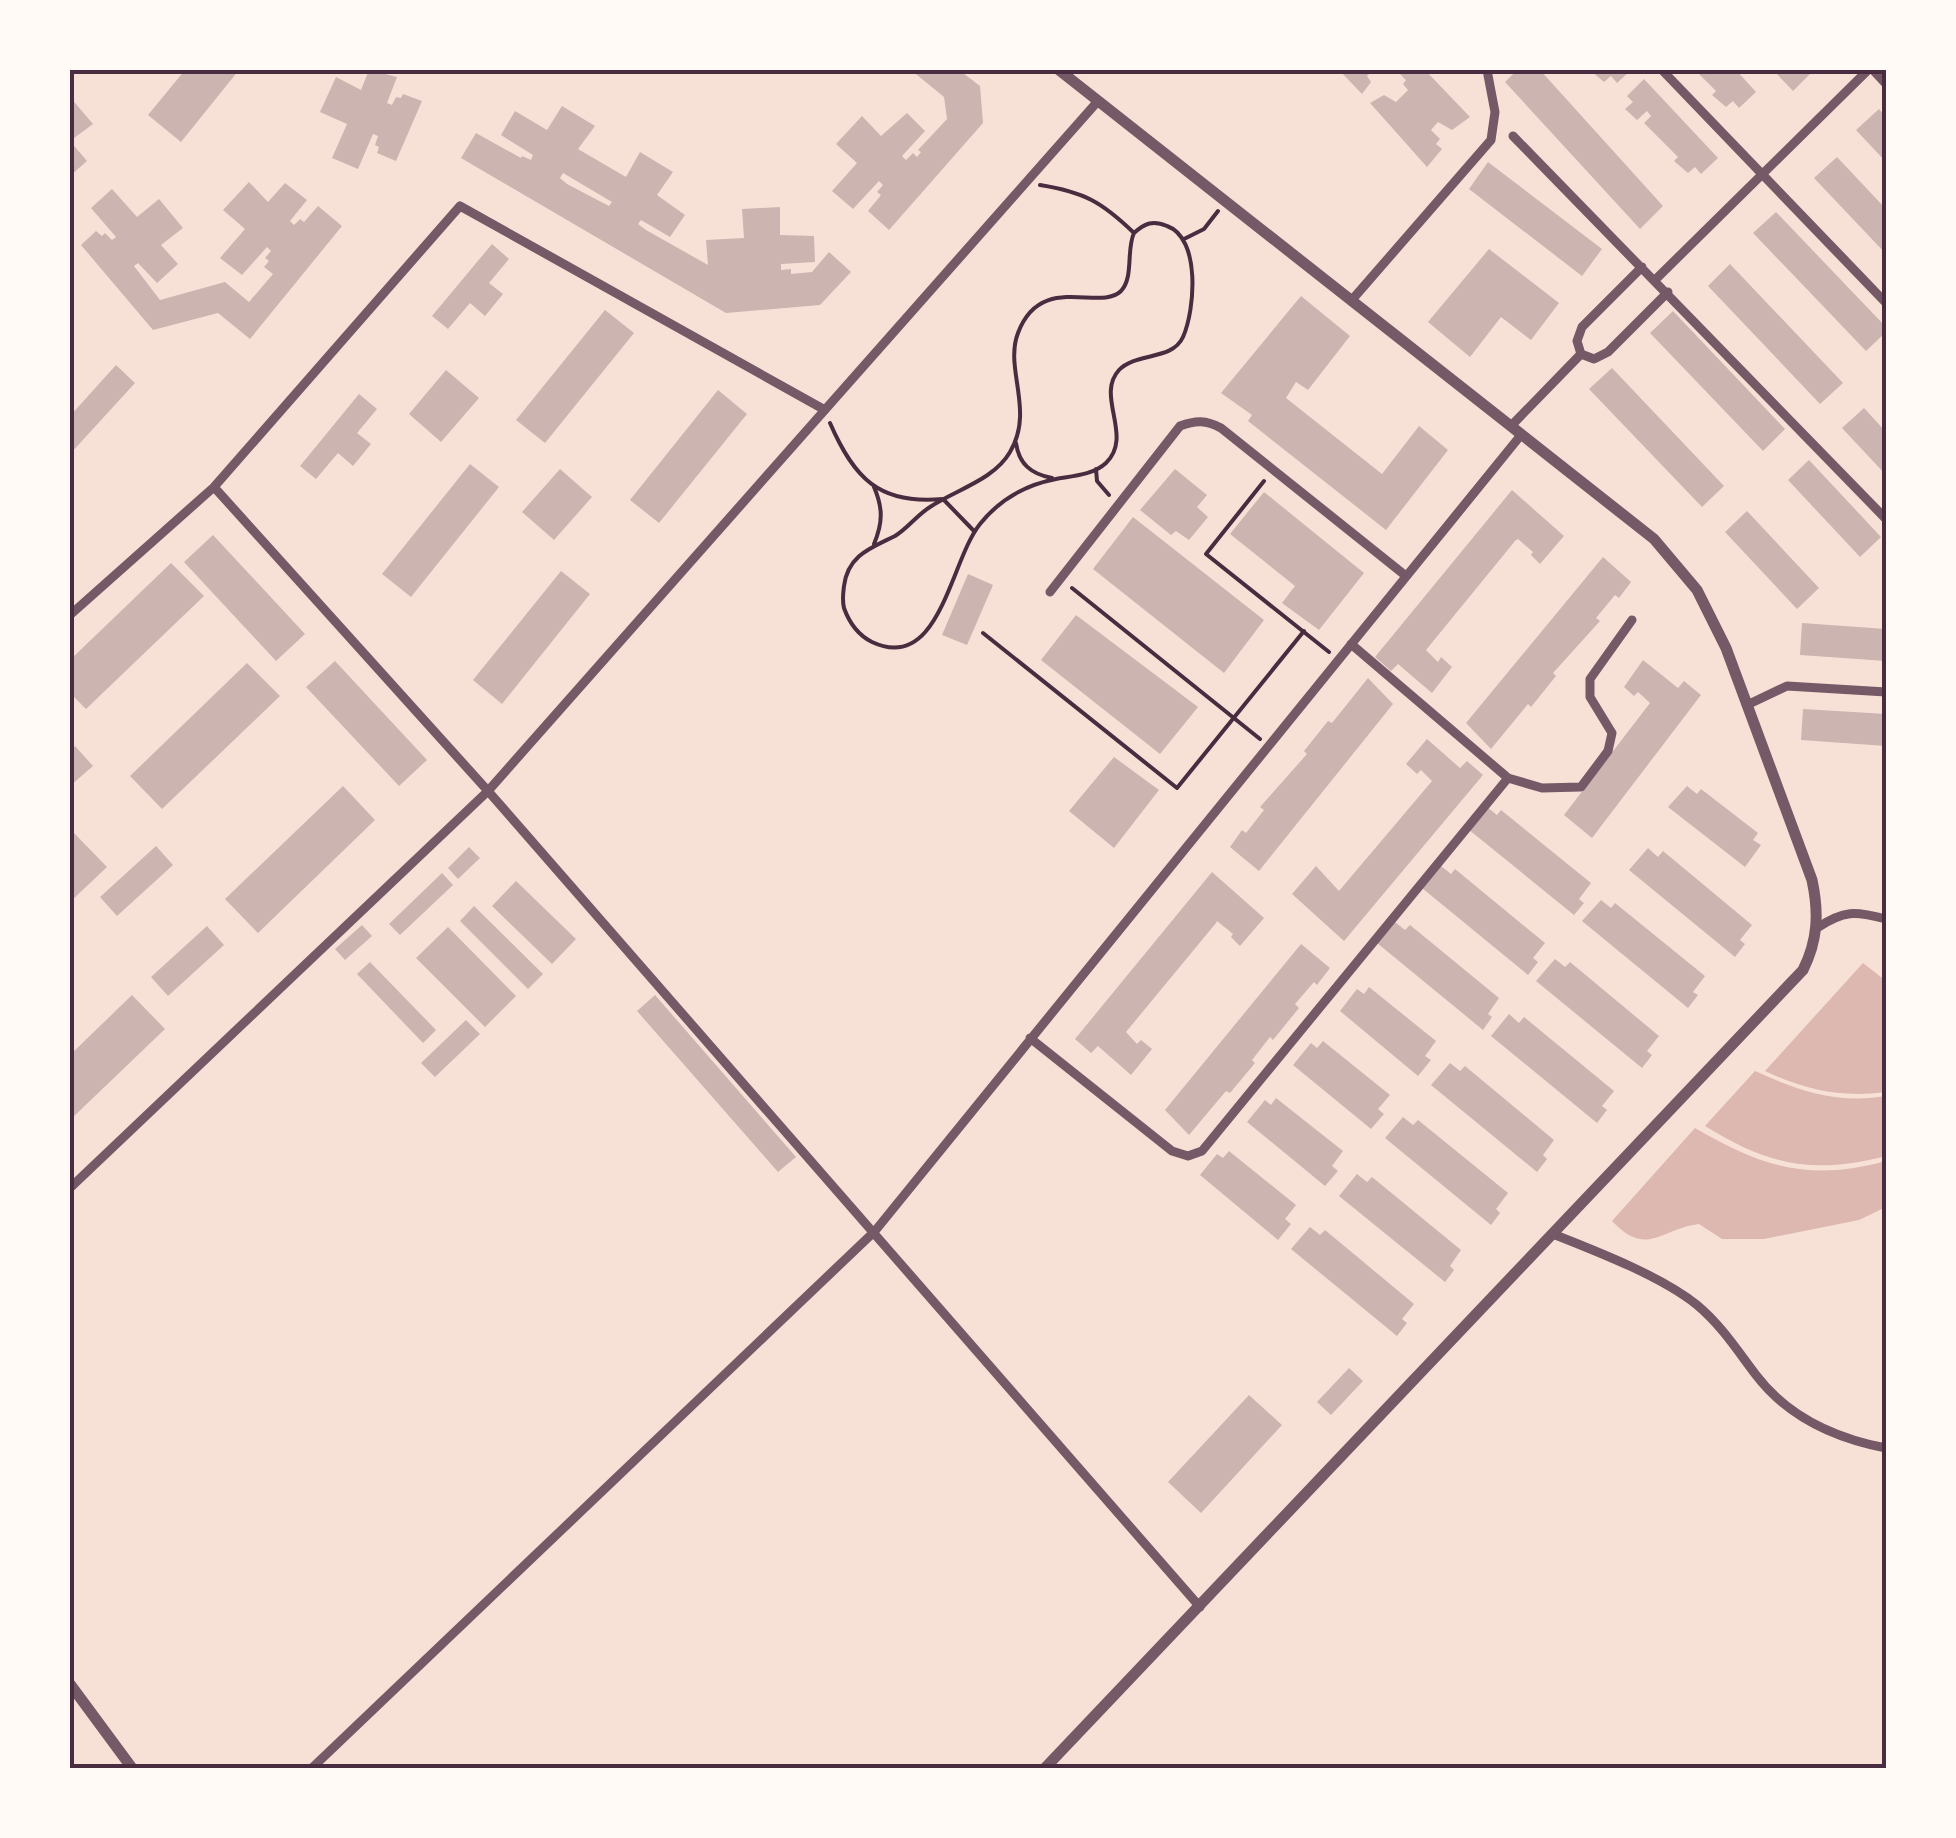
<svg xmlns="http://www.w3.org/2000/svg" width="1956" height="1838" font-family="'Golos Text',sans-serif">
  <rect width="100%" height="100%" fill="#f7e1d7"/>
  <path fill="#dcb8b0" d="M1863 963 1886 981V1092C1841 1098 1805 1090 1765 1071Z
    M1755 1071C1799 1091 1837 1104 1886 1096V1156C1813 1175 1768 1165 1705 1126Z
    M1695 1128C1762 1167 1809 1182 1886 1161V1207L1859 1220 1764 1239H1722L1699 1224C1660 1229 1647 1258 1612 1221Z"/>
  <path fill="#ccb4b1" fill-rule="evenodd" d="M185 70H239L181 142 148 115Z
    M369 70 397 77 387 103 392 105 396 97 401 98 403 94 422 101 396 161 377 153 379 147 375 145 378 136 373 134 358 169 332 158 347 124 320 112 336 77 361 90Z
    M911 70H959L980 86 983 123 889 230 868 211 881 195 877 192 883 185 879 181 853 209 832 191 857 163 836 144 862 116 881 136 907 113 925 131 902 156 906 160 913 153 917 157 921 152 918 150 947 119 944 97Z
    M1339 70H1368L1370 73 1367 76 1371 82 1362 94Z
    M1396 70H1425L1470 117 1452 130 1438 122 1431 130 1440 139 1436 144 1442 149 1427 167 1370 103 1384 95 1396 102 1408 90 1403 84 1406 80Z
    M1517 70H1540L1663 206 1640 229 1505 82Z
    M1590 70H1631L1617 83 1611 76 1604 82Z
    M1695 70H1736L1756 92 1739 108 1733 101 1726 107 1712 95 1716 91Z
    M1773 70H1814L1793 91Z
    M1644 79 1718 158 1701 174 1695 167 1688 173 1674 161 1678 157 1644 123 1651 116 1647 111 1637 120 1625 109 1633 102 1627 96Z
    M70 97 93 124 70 141 87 161 70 176Z
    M562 106 595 126 578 149 626 177 640 152 673 172 657 195 685 215 670 237 641 220 638 224 646 230 708 265 706 240 744 238 742 209 780 207V235L814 236 815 262 781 264V270L791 269V274L812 272 829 252 851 272 820 305 726 313 461 158 476 133 521 158 522 156 531 160 533 155 501 135 515 111 547 130ZM563 173 612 202 609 206 567 184 560 178Z
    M1879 109 1886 117V162L1856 130Z
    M1837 157 1886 209V254L1814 178Z
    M1488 162 1602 249 1582 276 1469 189Z
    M249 182 268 202 285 183 307 200 290 221 294 225 300 219 304 222 318 206 342 226 250 339 218 313 153 330 81 245 96 231 102 236 105 233 112 240 116 237 91 208 112 189 137 217 159 199 183 228 161 245 178 264 157 283 138 263 134 266 160 300 225 282 249 302 273 274 264 267 269 261 265 258 271 251 267 247 242 275 220 258 245 229 223 210Z
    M1776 212 1886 327V332L1866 351 1753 233Z
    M492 244 509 259 489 283 503 294 485 316 470 303 448 329 432 316Z
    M1489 249 1559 303 1531 340 1501 317 1470 357 1428 322Z
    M1730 264 1843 383 1820 404 1708 286Z
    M1301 296 1350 336 1308 390 1296 382 1286 398 1382 474 1419 426 1448 450 1386 530 1248 421 1252 415 1221 393Z
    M605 310 634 333 545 443 516 420Z
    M1673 311 1785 429 1763 451 1650 333Z
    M116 365 135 383 70 454V416Z
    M1612 368 1724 486 1702 507 1589 389Z
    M446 370 479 398 441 442 409 414Z
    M718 390 747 414 659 523 630 500Z
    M359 394 377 409 357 433 371 444 353 466 338 453 316 479 300 466Z
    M1864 408 1886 432V475L1842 428Z
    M1809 460 1881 537 1860 557 1788 480Z
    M470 464 499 487 411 597 382 574Z
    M560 469 592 497 554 540 522 512Z
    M1175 469 1207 495 1197 507 1208 517 1189 540 1176 531 1171 535 1140 510Z
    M1512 490 1564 536 1540 564 1531 555 1533 552 1518 539 1515 541 1426 650 1438 662 1441 657 1452 667 1432 693 1398 664 1391 671 1375 657Z
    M1264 492 1364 573 1319 630 1282 603 1295 586 1230 534Z
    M1747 511 1819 588 1797 609 1725 532Z
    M1133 517 1264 620 1224 673 1093 569Z
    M213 535 305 634 276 661 184 562Z
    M1603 557 1631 582 1619 598 1615 595 1596 618 1600 621 1553 673 1556 676 1531 707 1528 704 1491 749 1466 723Z
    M171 563 204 596 86 709 70 693V660Z
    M561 571 590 594 502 704 473 680Z
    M968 574 993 585 967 645 942 635Z
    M1076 615 1198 707 1160 754 1041 660Z
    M1802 623 1886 629V661L1800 655Z
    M1643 660 1678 688 1684 681 1701 695 1592 838 1564 815 1650 703 1638 692 1634 696 1624 687Z
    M335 661 427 760 399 786 306 687Z
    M247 663 280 696 162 809 130 776Z
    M1368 678 1393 704 1259 871 1230 847 1242 830 1246 833 1264 810 1260 807 1307 754 1304 751 1328 721 1332 723Z
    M1803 709 1886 714V746L1801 740Z
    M1427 739 1460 768 1467 761 1483 775 1344 941 1292 894 1316 866 1339 891 1432 781 1421 770 1417 774 1406 764Z
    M75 746 93 766 70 786V751Z
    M1114 757 1159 790 1114 848 1069 811Z
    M343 786 375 820 258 933 225 899Z
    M1687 786 1697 794 1701 789 1758 833 1753 840 1761 845 1745 867 1668 807Z
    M1487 807 1497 815 1501 810 1591 883 1579 899 1584 903 1574 915 1468 829Z
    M74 833 107 867 70 902V837Z
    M156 846 173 865 117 916 100 897Z
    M469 847 480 858 458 879 448 868Z
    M1648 848 1658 857 1663 851 1752 925 1740 940 1745 944 1735 957 1629 870Z
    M1441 866 1451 874 1455 869 1545 943 1533 958 1538 962 1528 975 1422 888Z
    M1212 872 1264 918 1240 946 1231 937 1233 934 1217 921 1216 923 1126 1032 1137 1044 1141 1040 1152 1049 1131 1075 1098 1046 1091 1053 1075 1039Z
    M442 873 453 885 400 935 389 924Z
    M516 881 576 939 552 964 492 906Z
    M1601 900 1611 908 1615 903 1705 976 1693 992 1698 995 1688 1008 1582 921Z
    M474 906 543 974 528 989 460 921Z
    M1395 922 1405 930 1410 925 1499 998 1488 1014 1492 1017 1483 1030 1377 943Z
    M362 925 372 936 345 960 335 949Z
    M207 926 224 945 168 996 151 977Z
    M448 927 516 996 485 1027 416 958Z
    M1301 944 1330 968 1317 985 1314 982 1295 1004 1299 1008 1273 1040 1270 1037 1252 1060 1255 1063 1230 1093 1226 1091 1189 1135 1165 1110Z
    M1555 959 1565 967 1570 962 1659 1036 1647 1051 1652 1055 1642 1068 1536 981Z
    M370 962 436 1030 423 1043 357 974Z
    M1369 987 1436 1041 1425 1056 1431 1060 1418 1076 1340 1011 1357 989 1364 994Z
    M132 995 165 1029 70 1120V1055Z
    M655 995 796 1157 778 1172 637 1011Z
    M1509 1014 1519 1023 1524 1017 1614 1091 1602 1106 1607 1110 1597 1123 1491 1036Z
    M466 1020 480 1034 435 1077 421 1063Z
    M1323 1041 1390 1095 1378 1109 1384 1114 1371 1129 1293 1065 1311 1043 1317 1048Z
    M1450 1063 1460 1071 1465 1066 1554 1140 1543 1155 1547 1159 1537 1172 1431 1085Z
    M1276 1098 1343 1151 1332 1166 1338 1171 1325 1186 1247 1122 1265 1100 1271 1105Z
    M1403 1117 1413 1125 1418 1120 1508 1193 1496 1209 1500 1213 1491 1225 1385 1138Z
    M1229 1151 1296 1205 1285 1219 1291 1224 1278 1240 1200 1175 1217 1154 1223 1158Z
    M1357 1174 1367 1182 1372 1177 1461 1250 1450 1266 1454 1270 1445 1282 1339 1196Z
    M1310 1227 1320 1235 1325 1230 1414 1304 1402 1319 1407 1323 1397 1336 1291 1249Z
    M1349 1368 1363 1381 1331 1415 1317 1402Z
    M1249 1395 1282 1425 1201 1513 1168 1482Z"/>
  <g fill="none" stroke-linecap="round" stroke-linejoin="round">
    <path stroke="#4a2c40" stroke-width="4" d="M1040 185C1084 192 1102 202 1134 233 1126 250 1134 277 1121 291 1100 312 1041 272 1018 333 1004 369 1035 410 1010 452 994 480 955 490 930 507 917 515 908 528 895 536 871 548 848 555 844 586 843 594 842 600 844 608 849 622 858 635 872 642 940 674 950 561 980 524 1000 499 1025 485 1056 479 1073 476 1093 475 1106 463 1134 436 1095 396 1119 370 1136 352 1172 361 1183 337 1195 310 1201 238 1167 226 1153 220 1145 223 1134 233
      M1184 239 1204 229 1218 211
      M830 423C854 478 879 505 943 499L974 531
      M1016 443C1019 464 1031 474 1052 478
      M1096 469 1097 481 1109 495
      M1264 481 1206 554 1329 652
      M874 487C883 508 883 522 874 544
      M1072 588 1260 739
      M983 633 1177 788 1304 631"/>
    <path stroke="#755966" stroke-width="9" d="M1662 70 1886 303
      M1873 70 1886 84
      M1513 136 1886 519
      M1655 280 1868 70
      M1351 301 1491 140 1495 112 1487 70
      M1581 354 1594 359 1608 352 1668 292
      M1581 354 1577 341 1582 327 1642 267
      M1511 426 1581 354
      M214 487 488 791 1200 1607
      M1050 592 1180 426C1196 420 1206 420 1221 428L1406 576
      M70 615 214 487 460 206 825 410
      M1351 644 1508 778 1542 788 1581 787 1608 751 1612 733 1590 697V679L1632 620
      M1747 705 1787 686 1886 692
      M1817 928C1844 910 1855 911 1886 919
      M1030 1038 1172 1151 1188 1156 1202 1151 1508 778
      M70 1188 488 791 1098 101
      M1553 1234C1596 1251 1661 1276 1697 1305 1721 1325 1737 1350 1756 1375 1788 1417 1834 1438 1886 1448
      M312 1768 875 1231 1521 435"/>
    <path stroke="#755966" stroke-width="11" d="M70 1684 132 1768
      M1045 1768 1803 970C1818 940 1819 913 1812 880L1726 648 1697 590 1654 539 1059 70"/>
  </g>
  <rect width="1956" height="1838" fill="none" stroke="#fffaf5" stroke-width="145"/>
  <rect x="72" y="72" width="1812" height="1694" fill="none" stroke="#4a2c40" stroke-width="4"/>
</svg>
